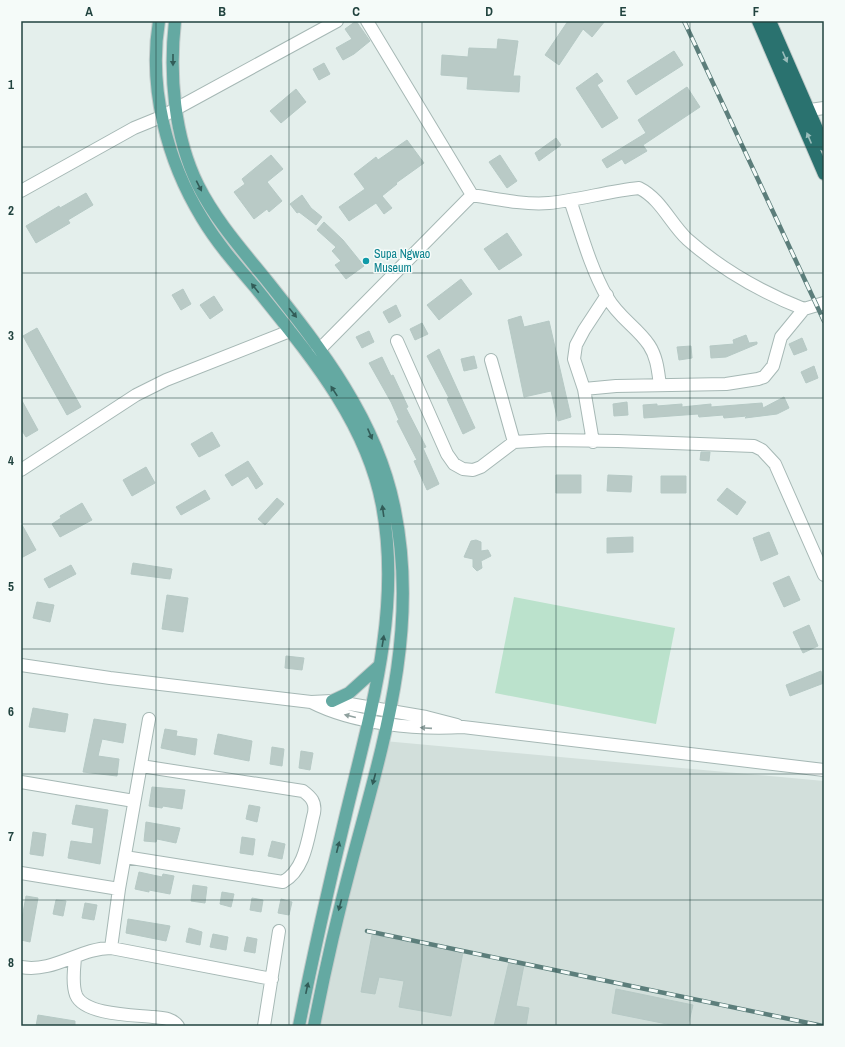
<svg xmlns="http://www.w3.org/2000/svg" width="845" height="1047" font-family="'Archivo Narrow',sans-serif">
  <rect width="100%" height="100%" fill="#e4efec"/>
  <path fill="#d2dfdb" d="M384 741 824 781V1026H314Z"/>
  <path fill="#bbe2cc" d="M514 597 675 628 656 724 495 693Z"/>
  <path fill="#b9cac6" stroke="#b6c9c5" d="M356 21 370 41 354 54 343 60 336 48 352 39 345 29Z
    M568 21H605L592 37 583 29 559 65 545 55Z
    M498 39 518 41 513 76H520L519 92 467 89 468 77 441 75 442 55 468 57 469 48 497 49Z
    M674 51 683 65 636 95 627 81Z
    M324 63 330 74 319 80 313 69Z
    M597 73 603 81 597 85 618 118 602 128 576 88Z
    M687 87 700 107 643 145 647 151 625 164 622 159 607 168 602 160 646 133 638 120Z
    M296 89 306 102 281 123 270 111Z
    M556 138 561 145 539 161 535 153Z
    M407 140 424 163 396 183 397 184 382 196 392 208 384 214 376 203 349 221 339 207 365 189 354 174 376 157 378 160Z
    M271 155 283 169 267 182 282 201 269 212 267 209 254 219 234 192 245 184 242 179Z
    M500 155 517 181 507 188 489 162Z
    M86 193 93 205 68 220 70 223 36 243 26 226 59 206 60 208Z
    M302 195 311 208 322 217 316 225 299 212 297 213 290 204Z
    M324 222 343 240 364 266 346 279 335 265 341 261 332 251 336 247 317 230Z
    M507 233 522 255 499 270 484 249Z
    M461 279 472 294 439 320 427 305Z
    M183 289 191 304 181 310 172 295Z
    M214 296 223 310 210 319 200 305Z
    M396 305 401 316 389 323 383 312Z
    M521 316 524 327 549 321 571 417 558 421 551 391 524 397 508 320Z
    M422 323 428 334 415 340 410 329Z
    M37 328 81 407 67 415 23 336Z
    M369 331 374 342 362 348 356 337Z
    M746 335 749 343 757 342V344L726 357 711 358 710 346 734 344 733 340Z
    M802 338 807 350 794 355 789 344Z
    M691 346 692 358 679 360 677 347Z
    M439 349 475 428 463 434 447 399 449 398 427 356Z
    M474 356 477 368 464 371 461 359Z
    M382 357 391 376 393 375 408 407 406 408 426 447 423 448 439 484 427 490 414 461 417 460 397 421 399 420 391 402 369 363Z
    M814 366 818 378 806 383 801 372Z
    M784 397 789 408 777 414 745 418 747 416 724 418 723 415 699 417 698 414 644 418 643 405 657 404V406L682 404V407L711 404V407L762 403 763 408Z
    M21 399 38 430 26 437 21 429Z
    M627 402 628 415 614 416 613 404Z
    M212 432 220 446 199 457 191 444Z
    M701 452H710L709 461 700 460Z
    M248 461 263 484 256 489 248 476 232 486 225 475Z
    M146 467 155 483 132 496 123 480Z
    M556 475H581V493H556Z
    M608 475 632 476 631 492 607 491Z
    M661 476H686V493H661Z
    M727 488 746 502 737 515 717 500Z
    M205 490 210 499 181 515 176 507Z
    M277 498 284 504 265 525 258 519Z
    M82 503 92 520 60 537 52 524 61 518 60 516Z
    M21 523 36 550 21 558Z
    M769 532 778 554 761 561 753 538Z
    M633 537V552L607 553V538Z
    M476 540 481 542V551L488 550 491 556 481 561 482 568 477 571 473 567V559L464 557 471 541Z
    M133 563 172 569 170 579 131 574Z
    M71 565 76 574 49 588 44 579Z
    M789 576 800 600 784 607 773 583Z
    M167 595 188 598 183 632 162 629Z
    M37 602 54 605 50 622 33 618Z
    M809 625 818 646 803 653 793 632Z
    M286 656 304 658 302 670 285 668Z
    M821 671 824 683 790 696 786 685Z
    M33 708 68 714 65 732 29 727Z
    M94 719 126 724 123 743 102 739 98 756 119 759 117 776 83 772Z
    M165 729 177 731 176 736 197 739 195 755 161 748Z
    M218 734 252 741 249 761 214 754Z
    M272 747 284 749 282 766 270 764Z
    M301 751 313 753 310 770 299 768Z
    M152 787 185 790 182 809 163 806 162 808 149 806Z
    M76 805 108 810 100 864 68 858 71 841 92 844 94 828 72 824Z
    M249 805 260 807 257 822 246 819Z
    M146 822 180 828 176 843 157 839 156 842 144 841Z
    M33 832 46 834 43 856 30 854Z
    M242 837 255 839 253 855 240 853Z
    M272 841 285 844 282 859 268 856Z
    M139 872 162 877 163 874 174 876 170 894 149 890V892L135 889Z
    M193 885 207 887 205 903 191 901Z
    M222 892 234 894 231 907 220 904Z
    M26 896 38 898 30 942 21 940V924Z
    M252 898 263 900 261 912 250 910Z
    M281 899 292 902 289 915 278 913Z
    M56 900 66 901 63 916 53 914Z
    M85 903 97 905 94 920 82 918Z
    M128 919 170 926 166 941 126 933Z
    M189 928 202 932 200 945 186 942Z
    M213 934 228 937 226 950 210 947Z
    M372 935 463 952 451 1016 399 1007 404 981 379 977 375 994 361 992Z
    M247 937 257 939 255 953 244 951Z
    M509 962 524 965 516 1006 529 1008 526 1026H494Z
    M616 989 693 1005 688 1026H677L612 1013Z
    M38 1015 75 1021V1026H36Z"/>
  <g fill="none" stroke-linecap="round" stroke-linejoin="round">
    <defs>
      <path id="minor" d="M367 21 472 195C497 199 524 205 549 203 579 200 609 191 639 188 661 199 670 223 687 239 722 270 761 292 804 309
        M799 109 810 110 824 108
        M21 191 134 128 161 117 337 21
        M570 200C581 232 590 267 607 297 619 318 637 327 649 345 657 357 658 371 660 385
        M397 341 447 454 454 464 463 469 473 470 481 467 514 442 548 440 618 441 754 446 762 450 775 464 824 575
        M313 356 472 195
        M491 360 514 442
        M584 389 616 386 726 384 758 379 764 377 773 366 781 337 804 309 824 303
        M593 442 584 389 574 359 576 345 584 330 607 295
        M21 470 136 395 166 380 290 331
        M21 665 110 678 311 702 332 701 426 717 457 725
        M311 702C354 724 416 730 463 727L824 770
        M21 782 134 801
        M125 857 283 882C306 869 308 836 314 813 316 802 311 797 303 791L141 766
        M21 873 119 889
        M111 948 119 889 149 719
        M75 958C74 969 72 984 76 995 84 1015 134 1015 153 1017 163 1018 172 1018 178 1026
        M21 967C54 973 80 948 111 948L272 979
        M264 1026 279 931"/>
      <path id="major" d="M159 21C148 88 167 161 202 218 217 243 236 265 255 287 307 352 366 420 382 505 402 609 370 714 346 814 329 885 313 955 299 1026
        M175 21C169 75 174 136 198 185 216 221 243 251 268 282 322 350 376 419 394 506 420 628 384 741 353 857 338 913 325 969 314 1026
        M332 701 349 693 379 666"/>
      <path id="highway" d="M758 21 824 174
        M770 21 824 145"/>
    </defs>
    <use href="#minor" stroke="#a6b8b5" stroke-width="14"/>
    <use href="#major" stroke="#c1cac9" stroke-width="14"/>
    <use href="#highway" stroke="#c1cac9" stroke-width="14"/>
    <use href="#minor" stroke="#fff" stroke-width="12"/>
    <use href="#major" stroke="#64a9a2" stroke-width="12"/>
    <use href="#highway" stroke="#2a726f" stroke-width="12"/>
    <defs>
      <path id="rail" d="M684 21 824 321
        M367 931 823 1026"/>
    </defs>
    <use href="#rail" stroke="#5c7e7b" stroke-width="4.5"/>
    <use href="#rail" stroke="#f5fbf9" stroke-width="3" stroke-dasharray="9" stroke-linecap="butt"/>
  </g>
  <defs><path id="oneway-solid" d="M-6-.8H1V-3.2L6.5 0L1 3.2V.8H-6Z"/></defs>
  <g fill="#9abdbb">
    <use href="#oneway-solid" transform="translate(785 57) rotate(66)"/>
    <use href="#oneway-solid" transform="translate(809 138) rotate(-113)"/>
  </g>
  <g fill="#325c58">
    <use href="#oneway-solid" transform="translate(173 60) rotate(90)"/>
    <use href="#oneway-solid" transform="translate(199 186) rotate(63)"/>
    <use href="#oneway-solid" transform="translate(255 288) rotate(-129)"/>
    <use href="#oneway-solid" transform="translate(293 313) rotate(51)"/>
    <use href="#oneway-solid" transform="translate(334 391) rotate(-123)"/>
    <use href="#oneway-solid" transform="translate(370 434) rotate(67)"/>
    <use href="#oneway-solid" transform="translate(383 511) rotate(-98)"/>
    <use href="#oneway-solid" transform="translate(383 641) rotate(-81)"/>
    <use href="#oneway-solid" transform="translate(374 779) rotate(105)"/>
    <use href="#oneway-solid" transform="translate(338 847) rotate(-76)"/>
    <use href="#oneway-solid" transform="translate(340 905) rotate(105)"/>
    <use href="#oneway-solid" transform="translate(307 988) rotate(-78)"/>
  </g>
  <g fill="#90a19f">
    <use href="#oneway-solid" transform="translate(350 716) rotate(-166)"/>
    <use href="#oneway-solid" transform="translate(426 728) rotate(-176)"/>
  </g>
  <path fill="none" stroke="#21433f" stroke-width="1" stroke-opacity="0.55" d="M156 21V1026M289 21V1026M422 21V1026M556 21V1026M690 21V1026M21 147H824M21 273H824M21 398H824M21 524H824M21 649H824M21 774H824M21 900H824"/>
  <circle fill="#0f9aa8" stroke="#f5fbf9" stroke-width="1.5" cx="366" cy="261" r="4"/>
  <g text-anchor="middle" stroke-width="3" stroke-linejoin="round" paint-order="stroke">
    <g font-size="12" fill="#0d838f" stroke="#f5fbf9" text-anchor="start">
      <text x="374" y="258">Supa Ngwao<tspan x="374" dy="14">Museum</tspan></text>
    </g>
  </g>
  <rect width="845" height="1047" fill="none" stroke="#f5fbf9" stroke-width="44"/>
  <rect x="22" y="22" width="801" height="1003" fill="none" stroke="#21433f" stroke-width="1.5"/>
  <g font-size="13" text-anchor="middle" font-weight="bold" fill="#21433f">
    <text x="89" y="16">A</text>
    <text x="222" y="16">B</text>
    <text x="356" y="16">C</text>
    <text x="489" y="16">D</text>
    <text x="623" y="16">E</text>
    <text x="756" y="16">F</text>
    <text x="11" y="89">1</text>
    <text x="11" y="215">2</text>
    <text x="11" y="340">3</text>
    <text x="11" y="465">4</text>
    <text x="11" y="591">5</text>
    <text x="11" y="716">6</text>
    <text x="11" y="841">7</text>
    <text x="11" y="967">8</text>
  </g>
</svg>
